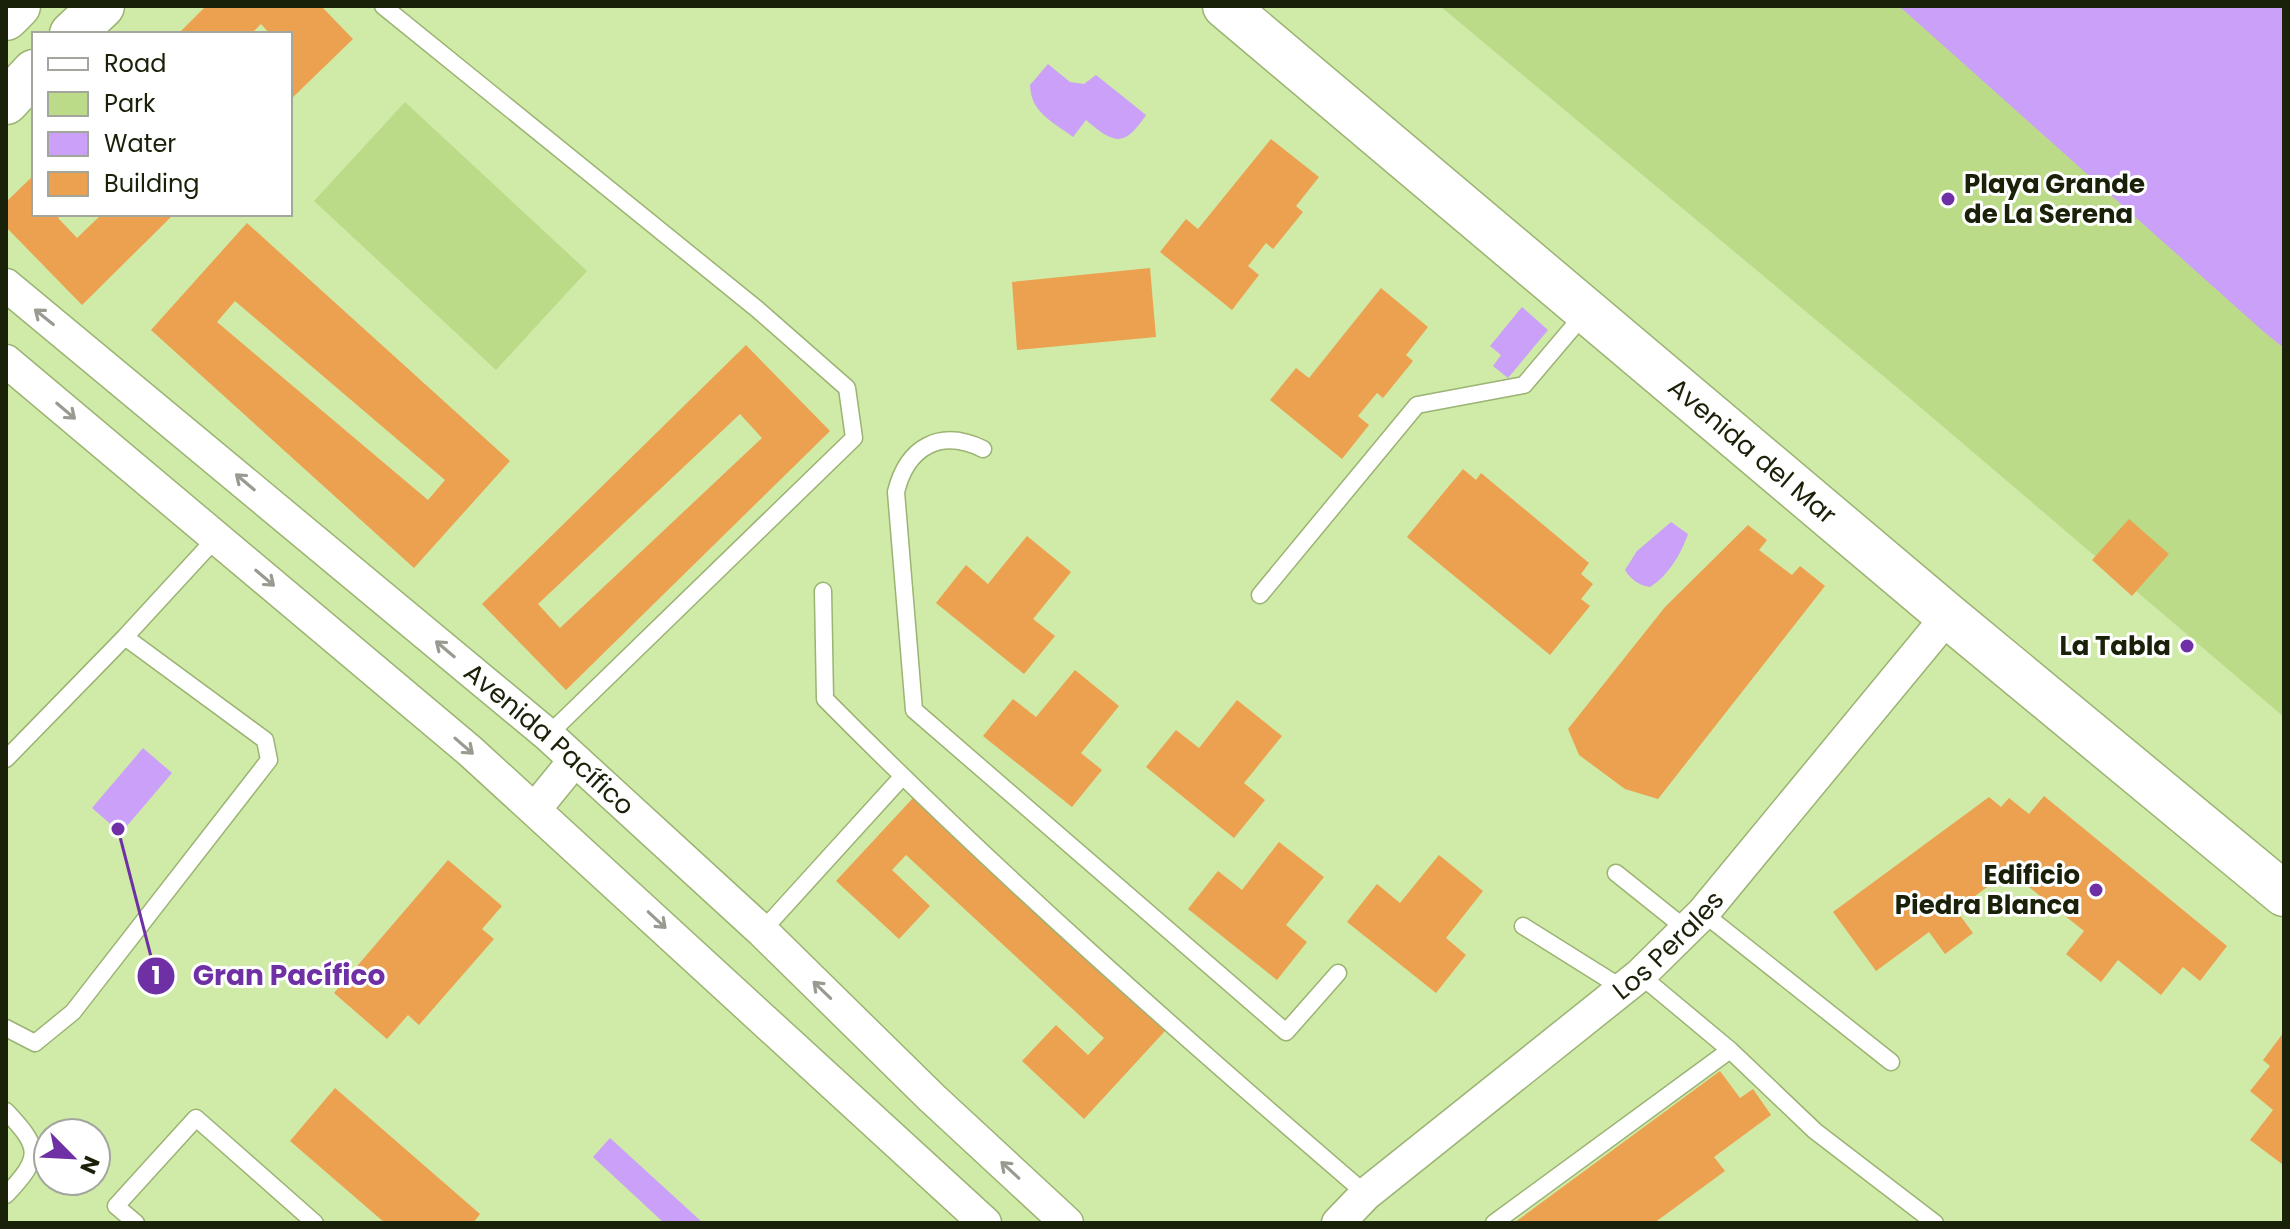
<svg xmlns="http://www.w3.org/2000/svg" width="2290" height="1229" font-family="Poppins,sans-serif">
  <rect width="100%" height="100%" fill="#d0eaa7"/>
  <path fill="#bcdb88" d="M1440 6H2212L2284 66V717L1900 390Z
    M405 102 587 271 496 370 314 201Z"/>
  <path fill="#caa0f9" d="M1899 6H2284V348L2264 332Z
    M1048 64 1070 82 1084 84 1096 75 1146 115C1124 148 1114 144 1086 120L1073 137C1052 121 1031 113 1030 85Z
    M1522 307 1548 330 1508 378 1493 366 1501 355 1490 346Z
    M1671 522 1688 534C1681 554 1668 576 1650 587 1640 586 1630 579 1625 570L1637 551Z
    M143 748 172 773 121 833 92 808Z
    M610 1138 703 1223H664L593 1157Z"/>
  <path fill="#eca151" fill-rule="evenodd" d="M206 6H321L353 39 290 100V34H270L261 24 251 34H178Z
    M1271 139 1319 177 1296 206 1303 212 1273 249 1266 243 1248 266 1259 275 1232 310 1160 252 1186 219 1198 229Z
    M34 175V214H63L58 218 77 238 102 214H174L82 305 6 227V202Z
    M247 223 510 461 414 568 151 330ZM235 301 445 480 428 500 217 322Z
    M1150 268 1156 337 1017 350 1012 282Z
    M1381 288 1428 327 1406 355 1413 361 1383 398 1377 393 1358 416 1369 425 1342 459 1270 400 1296 368 1309 378Z
    M746 345 830 431 566 690 482 604ZM740 414 762 438 560 628 538 604Z
    M1463 469 1476 480 1481 473 1589 563 1581 574 1593 584 1581 599 1590 606 1550 655 1407 537Z
    M2129 519 2169 554 2132 596 2092 560Z
    M1748 525 1767 540 1759 550 1792 575 1800 566 1825 586 1658 799 1625 789 1579 755 1568 729 1665 607Z
    M1027 536 1071 572 1033 619 1055 636 1024 674 936 603 966 565 988 584Z
    M1075 670 1119 706 1081 753 1102 770 1072 807 983 736 1013 699 1036 717Z
    M1237 700 1282 736 1244 783 1265 800 1234 838 1146 767 1176 730 1199 748Z
    M2044 796 2227 946 2200 981 2183 967 2161 995 2118 960 2101 982 2066 954 2084 931 2009 871 1956 910 1973 933 1945 954 1929 932 1876 971 1833 912 1989 797 2001 807 2009 798 2029 814Z
    M913 798 1165 1031 1084 1119 1022 1061 1056 1025 1088 1055 1104 1038 906 855 892 870 930 906 899 939 836 881Z
    M1279 842 1324 877 1286 925 1307 942 1277 980 1188 909 1218 871 1242 890Z
    M1439 855 1483 891 1446 938 1466 955 1436 993 1347 922 1377 884 1400 903Z
    M448 860 502 906 482 929 494 939 419 1025 408 1015 387 1039 334 993Z
    M2284 1032V1161L2282 1164 2250 1140 2273 1110 2250 1091 2270 1066 2263 1060Z
    M1720 1071 1740 1098 1753 1089 1771 1115 1714 1157 1725 1171 1654 1223H1514Z
    M335 1088 480 1214 473 1223H385L290 1141Z"/>
  <g fill="none" stroke-linecap="round" stroke-linejoin="round">
    <defs>
      <path id="lane" d="M383 6 757 309 847 388 854 438 548 735
        M983 449C940 428 907 447 896 492L914 710 1286 1032 1338 973
        M823 591 825 699C997 873 1181 1035 1366 1194
        M1260 595 1417 405 1524 385 1585 313
        M6 759 125 637 217 537
        M1616 873 1686 929
        M1703 913 1891 1062
        M1523 926 1622 988
        M762 931 902 777
        M1640 975 1730 1050 1815 1131 1935 1223
        M6 1028 35 1043 73 1012 269 760 265 740 125 637
        M6 1111C41 1148 42 1157 6 1195
        M136 1223 116 1206 196 1118 315 1223
        M1494 1223 1730 1050"/>
      <g id="street">
        <path id="s1" d="M6 285 548 735 762 931 932 1098 1067 1223"/>
        <path d="M6 361 470 751 985 1223"/>
        <path d="M535 809 575 760"/>
        <path id="s2" d="M1338 1223 1366 1194 1640 975 1703 913 1948 616"/>
      </g>
      <g id="primary">
        <path id="s3" d="M1225 6 1948 616 2284 894"/>
        <path d="M6 18 18 6"/>
        <path d="M72 34 102 6"/>
        <path d="M6 102 34 72"/>
      </g>
    </defs>
    <use href="#lane" stroke="#9bb373" stroke-width="19"/>
    <use href="#street" stroke="#9bb373" stroke-width="35"/>
    <use href="#primary" stroke="#9bb373" stroke-width="47"/>
    <use href="#lane" stroke="#fff" stroke-width="16"/>
    <use href="#street" stroke="#fff" stroke-width="32"/>
    <use href="#primary" stroke="#fff" stroke-width="44"/>
  </g>
  <defs><path id="oneway-shaft" d="M-6 0H5M1.5-3L5.5 0L1.5 3" fill="none" stroke-width="1.6" stroke-linecap="round" stroke-linejoin="round" transform="scale(2)"/></defs>
  <g stroke="#989b90">
    <use href="#oneway-shaft" transform="translate(44 317) rotate(-141)"/>
    <use href="#oneway-shaft" transform="translate(66 411) rotate(40)"/>
    <use href="#oneway-shaft" transform="translate(245 482) rotate(-140)"/>
    <use href="#oneway-shaft" transform="translate(265 578) rotate(40)"/>
    <use href="#oneway-shaft" transform="translate(445 649) rotate(-140)"/>
    <use href="#oneway-shaft" transform="translate(464 746) rotate(41)"/>
    <use href="#oneway-shaft" transform="translate(657 920) rotate(43)"/>
    <use href="#oneway-shaft" transform="translate(822 990) rotate(-136)"/>
    <use href="#oneway-shaft" transform="translate(1010 1170) rotate(-137)"/>
  </g>
  <g fill="#7030a5" stroke="#fff" stroke-width="3">
    <circle cx="1948" cy="199" r="8"/>
    <circle cx="2187" cy="646" r="8"/>
    <circle cx="2096" cy="890" r="8"/>
  </g>
  <g text-anchor="middle" stroke-width="6" stroke-linejoin="round" paint-order="stroke">
    <g font-size="26" font-weight="bold" fill="#192108" stroke="#fff" text-anchor="end">
      <text x="1964" y="193" text-anchor="start">Playa Grande<tspan x="1964" dy="30">de La Serena</tspan></text>
      <text x="2171" y="655">La Tabla</text>
      <text x="2080" y="884">Edificio<tspan x="2080" dy="30">Piedra Blanca</tspan></text>
    </g>
    <g font-size="26" fill="#192108" stroke="#fff">
      <text dy="9" stroke="none"><textPath href="#s3" startOffset="690">Avenida del Mar</textPath></text>
      <text dy="9" stroke="none"><textPath href="#s1" startOffset="708">Avenida Pacífico</textPath></text>
      <text dy="9" stroke="none"><textPath href="#s2" startOffset="432">Los Perales</textPath></text>
    </g>
  </g>
  <path fill="none" stroke="#7030a5" stroke-width="3" d="M118 829L156 976"/>
  <g fill="#7030a5" stroke="#fff" stroke-width="3">
    <circle cx="118" cy="829" r="8"/>
    <circle cx="156" cy="976" r="20"/>
  </g>
  <g font-size="24" text-anchor="middle" font-weight="bold" fill="#fff">
    <text x="156" y="984">1</text>
  </g>
  <g font-size="28" text-anchor="middle" font-weight="bold" fill="#7030a5" stroke="#fff" stroke-width="6" stroke-linejoin="round" paint-order="stroke">
    <text x="289" y="985">Gran Pacífico</text>
  </g>
  <rect width="2290" height="1229" fill="none" stroke="#192108" stroke-width="16"/>
  <rect x="32" y="32" width="260" height="184" fill="#ffffff" stroke="#a3a69c" stroke-width="2"/>
  <rect x="48" y="58" width="40" height="12" fill="#ffffff" stroke="#a3a69c" stroke-width="2"/>
  <text x="104" y="72" font-size="24" fill="#192108">Road</text>
  <rect x="48" y="92" width="40" height="24" fill="#bcdb88" stroke="#a3a69c" stroke-width="2"/>
  <text x="104" y="112" font-size="24" fill="#192108">Park</text>
  <rect x="48" y="132" width="40" height="24" fill="#caa0f9" stroke="#a3a69c" stroke-width="2"/>
  <text x="104" y="152" font-size="24" fill="#192108">Water</text>
  <rect x="48" y="172" width="40" height="24" fill="#eca151" stroke="#a3a69c" stroke-width="2"/>
  <text x="104" y="192" font-size="24" fill="#192108">Building</text>
  <g transform="translate(72 1157) rotate(114)"><circle r="38" fill="#ffffff" stroke="#a3a69c" stroke-width="2"/>
  <path d="M0-6L14 30L0 20L-14 30Z" fill="#7030a5"/>
  <text y="-12" font-size="22" font-weight="bold" text-anchor="middle" fill="#192108">N</text>
  </g>
</svg>
